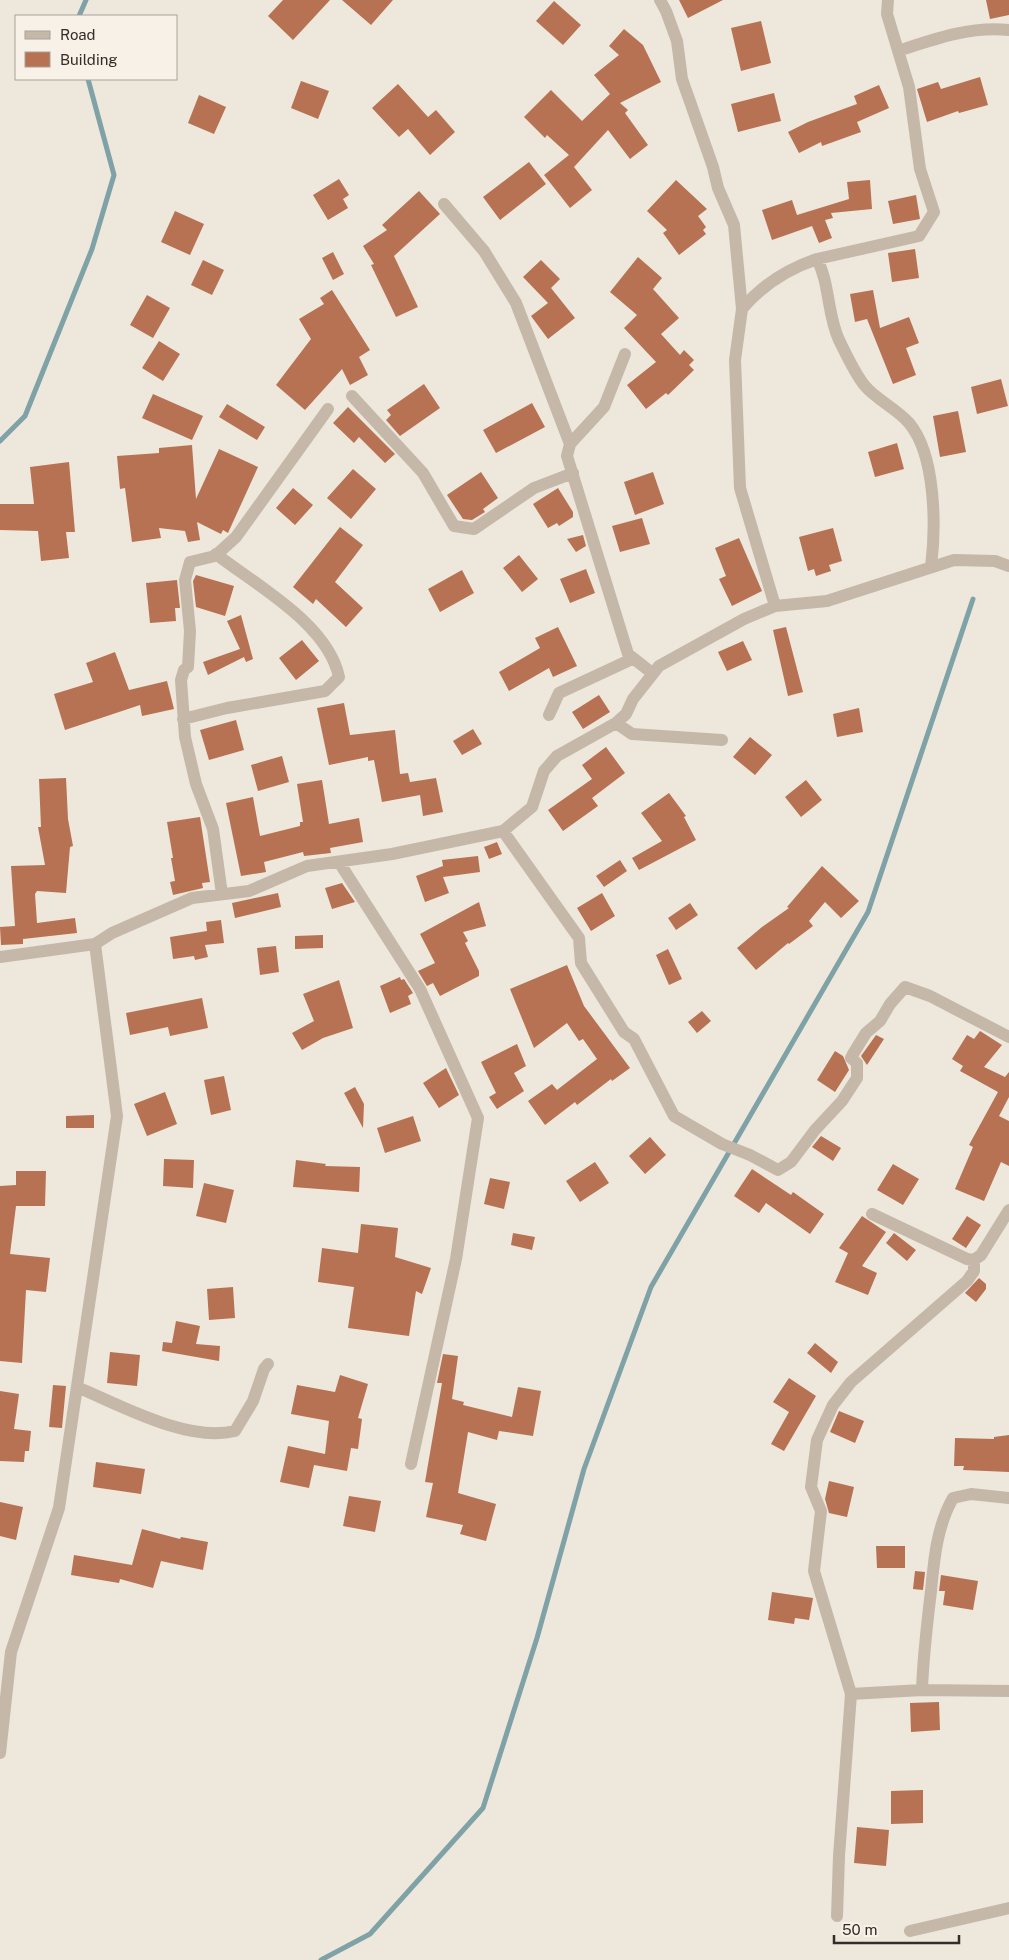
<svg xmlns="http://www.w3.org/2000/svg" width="1009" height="1960" font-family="'Public Sans',sans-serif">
  <rect width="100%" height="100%" fill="#eee7dc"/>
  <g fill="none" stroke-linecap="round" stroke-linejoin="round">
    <path stroke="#7fa2a7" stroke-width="5" d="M79 16 86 0
      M0 441 25 416 92 249 114 175 88 79
      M321 1960 370 1934 483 1808 537 1638 584 1469 651 1287 868 912 973 599"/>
  </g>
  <path fill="#b67252" d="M283 0H330L293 40 268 16Z
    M342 0H393L371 25Z
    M679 0H723L688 18Z
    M986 0H1009V15L990 19Z
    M554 1 581 25 563 45 536 21Z
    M761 21 771 63 741 71 731 28Z
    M624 29 643 45 661 82 620 103 628 110 625 113 648 145 630 159 608 130 574 167 592 190 570 208 544 175 569 155 547 135 545 138 524 117 551 90 582 121 610 94 594 75 619 55 609 46Z
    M980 77 988 105 959 113 958 111 927 122 917 89 938 82 941 89Z
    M301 81 329 91 318 119 291 108Z
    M398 84 428 117 436 110 455 132 430 155 408 129 399 137 372 108Z
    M879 85 889 108 857 122 861 132 822 146 821 142 799 153 788 132 808 122 857 104 854 96Z
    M774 93 781 121 738 132 731 104Z
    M199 95 226 107 214 134 188 123Z
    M529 162 546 184 500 220 483 197Z
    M339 179 349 195 343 199 348 208 328 220 313 195Z
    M676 180 707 209 698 216 706 227 703 230 706 234 679 255 663 233 667 230 647 211Z
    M870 180 872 209 831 213 833 218 825 220 832 238 819 243 812 226 772 240 762 210 792 200 797 215 849 199 847 182Z
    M419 191 440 214 394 256 418 307 396 317 371 265 374 264 363 246 387 230 382 225Z
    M916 195 920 219 893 224 888 201Z
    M175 211 204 224 190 255 161 242Z
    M915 249 919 278 892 282 888 253Z
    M333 252 344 274 333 280 322 258Z
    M638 257 662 278 653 289 679 318 661 334 680 355 684 350 694 360 689 365 694 370 668 395 666 393 646 409 627 385 656 362 624 328 637 315 610 292Z
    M203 260 224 270 212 295 191 285Z
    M541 260 560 279 551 288 575 318 548 339 531 316 548 303 523 277Z
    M332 290 370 350 359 357 368 375 350 385 342 369 305 410 276 385 311 339 299 319 324 304 320 298Z
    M873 290 880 328 909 317 919 343 906 348 916 375 893 384 867 319 855 322 850 294Z
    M147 295 170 308 153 338 130 325Z
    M159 341 180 354 163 381 142 368Z
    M1001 379 1008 406 977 414 971 387Z
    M424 384 440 408 400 436 386 420 391 415 387 410Z
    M153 394 203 416 192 440 142 418Z
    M532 403 545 427 496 453 483 430Z
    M227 404 265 427 257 440 219 417Z
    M348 407 395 454 385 463 359 437 354 443 333 423Z
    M958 411 966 452 940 457 933 416Z
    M897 443 904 469 875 477 868 452Z
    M192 445 196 499 219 449 258 467 228 533 223 530 221 534 197 522 200 540 188 542 185 531 159 528 161 538 132 542 125 488 120 489 117 456 159 453V448Z
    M69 462 75 532H66L69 558 41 561 38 531 0 530V504H34L30 467Z
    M353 469 376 489 351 519 327 498Z
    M481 472 498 498 483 509 485 512 472 520 463 519 447 495Z
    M653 472 664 504 635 515 624 482Z
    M293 488 313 505 295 525 276 508Z
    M558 488 573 512V517L559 526 557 523 548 528 533 504Z
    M642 518 650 544 620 552 612 526Z
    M340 527 363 545 335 582 363 608 346 627 316 599 313 604 293 587Z
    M833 528 842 561 829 565 831 571 816 576 814 569 808 571 799 537Z
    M583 535 586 546 576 552 567 539Z
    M739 538 762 591 732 606 719 579 726 576 715 548Z
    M519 555 538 579 522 592 503 568Z
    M586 569 595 593 570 603 560 579Z
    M462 570 474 593 440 612 428 589Z
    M196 575 234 586 225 616 196 607 193 581Z
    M177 580 180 608H175L176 621 150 623 146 583Z
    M241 615 253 659 246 662 244 657 208 675 203 662 240 649 227 621Z
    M558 627 577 666 553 677 549 668 509 691 499 672 540 648 535 638Z
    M786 627 803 692 788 696 773 630Z
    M302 640 319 661 296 680 279 658Z
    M743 641 752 660 727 671 718 652Z
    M115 652 129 690 167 681 174 709 142 716 140 705 65 730 54 694 93 682 86 663Z
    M599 695 610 712 583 729 572 712Z
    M344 703 350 735 395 730 400 774 408 773 410 782 436 778 443 812 423 816 420 795 382 802 374 760 368 761V757L329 765 317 708Z
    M859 708 863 732 837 737 833 714Z
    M236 720 244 750 209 760 200 730Z
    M473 729 482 744 462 755 453 741Z
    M750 737 772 755 755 775 733 757Z
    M606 747 625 773 592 798 598 806 563 831 548 810 592 779 582 765Z
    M282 756 289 782 258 791 251 765Z
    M66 778 68 819 73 846 70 847 66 893 37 891 35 894 37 923 75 918 77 933 23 939V944L1 945 0 927 15 926 11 866 45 865 38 827H41L39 779Z
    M322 780 329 824 359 818 363 842 330 848 331 853 304 856 303 852 264 862 266 872 241 876 226 803 253 797 260 836 300 826V822H303L297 784Z
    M806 780 822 800 801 817 785 797Z
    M669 793 686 816 684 817 696 840 639 870 632 858 662 841 641 813Z
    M200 817 210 882 202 883 203 888 173 895 170 882 175 881 171 858H173L167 822Z
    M497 842 502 854 489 859 484 847Z
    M478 856 480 872 443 877 449 893 425 902 416 876 443 866 442 860Z
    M620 860 627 871 604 887 596 876Z
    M822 866 859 901 841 918 825 902 809 921 813 926 789 944 788 943 756 970 737 948 762 927 789 908 787 907Z
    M342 883 355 902 332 909 325 888Z
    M278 893 281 907 235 918 232 903Z
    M602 893 615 916 591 931 577 908Z
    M479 902 486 926 463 932 468 941 465 943 479 971V976L440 996 433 983 427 986 418 971 435 963 420 934Z
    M690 903 698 915 676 930 668 918Z
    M221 920 224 943 205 945 208 957 195 960 194 956 173 959 170 937 207 931 206 922Z
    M323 935V948L295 949V936Z
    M276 946 279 972 260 975 257 948Z
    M668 949 682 979 669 985 656 955Z
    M567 965 584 1006 630 1068 612 1081 611 1079 577 1105 575 1102 545 1125 528 1101 552 1084 557 1090 597 1059 583 1039 579 1041 567 1023 534 1048 510 989Z
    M400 977 401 980 404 979 413 993 408 996 411 1004 390 1013 380 986Z
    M339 980 353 1028 323 1038 302 1050 292 1033 314 1021 303 994Z
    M202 998 208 1028 170 1036 168 1027 130 1035 126 1013Z
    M702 1011 711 1021 697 1033 688 1022Z
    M980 1031 1002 1045 984 1067 1005 1077 1009 1072V1097L999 1116 1009 1121V1166L1001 1162 984 1201 955 1189 973 1147 969 1145 998 1092 960 1071 963 1066 952 1059 967 1035 974 1039Z
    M876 1035 884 1039 867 1065 861 1056Z
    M517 1044 526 1066 514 1073 524 1091 497 1109 489 1097 496 1093 481 1062Z
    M835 1051 843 1056 849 1070 835 1092 817 1080Z
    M446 1068 459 1095 439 1108 423 1083Z
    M224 1076 231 1110 211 1115 204 1080Z
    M355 1087 364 1104 363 1128 344 1093Z
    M165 1092 177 1124 147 1136 134 1104Z
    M94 1115V1128H66V1116Z
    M413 1116 421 1141 385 1153 377 1128Z
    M821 1136 841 1148 833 1161 812 1147Z
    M650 1137 666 1155 645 1174 629 1156Z
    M164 1159 194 1160 193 1188 163 1186Z
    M296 1160 326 1164 325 1166 360 1167 359 1192 293 1187Z
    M595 1162 609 1183 580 1202 566 1181Z
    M893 1164 919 1179 903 1205 877 1190Z
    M752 1169 791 1195 793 1192 824 1214 810 1234 766 1203 759 1213 734 1196Z
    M16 1171H46L45 1206H16L10 1254 50 1258 46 1292 26 1290 22 1363 0 1361V1186L16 1185Z
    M490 1178 510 1182 504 1209 484 1204Z
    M204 1183 234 1190 226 1223 196 1216Z
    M862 1216 886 1232 862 1266 877 1273 868 1295 835 1282 848 1253 839 1248Z
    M967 1216 981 1225 966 1248 952 1239Z
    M361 1224 398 1228 395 1257 431 1268 422 1294 416 1291 409 1336 348 1328 354 1287 318 1282 322 1248 358 1253Z
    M513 1233 535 1237 532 1250 511 1245Z
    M894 1233 916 1250 907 1261 886 1243Z
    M979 1278 986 1284V1289L976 1302 965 1293Z
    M233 1287 235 1318 209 1320 207 1289Z
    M176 1321 200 1326 196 1344 220 1346 219 1361 162 1351 163 1342 172 1343Z
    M815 1343 838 1362 831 1373 807 1353Z
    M110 1352 140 1355 137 1386 107 1383Z
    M443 1354 458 1356 452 1399 464 1402 463 1405 512 1417 518 1387 541 1391 533 1436 499 1431 497 1440 468 1432 458 1493 496 1504 486 1541 460 1534 463 1525 426 1517 433 1483 425 1482 442 1383H437Z
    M340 1375 368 1384 358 1418 362 1419 358 1449 351 1448 347 1471 314 1465 309 1488 280 1482 288 1446 325 1454 329 1421 291 1414 297 1385 335 1392Z
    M789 1378 816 1396 784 1451 771 1444 789 1412 773 1402Z
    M53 1385 66 1386 62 1428 49 1427Z
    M0 1391 19 1394 14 1429 31 1431 29 1451H25L24 1462 0 1461Z
    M839 1411 864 1421 855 1443 830 1432Z
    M1009 1435V1472L963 1470 964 1466H954L955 1438 994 1439V1437Z
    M96 1462 145 1469 141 1494 93 1487Z
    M829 1481 854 1487 847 1517 829 1513 825 1499Z
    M349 1496 381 1501 375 1532 343 1526Z
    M0 1502 23 1507 16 1540 0 1536Z
    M142 1529 180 1539 181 1537 208 1542 203 1570 161 1561 153 1588 120 1579 119 1583 71 1575 74 1555 132 1565Z
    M876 1546H905V1568H877Z
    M915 1571 925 1572 923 1590 913 1589Z
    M941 1575 978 1581 973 1610 943 1605 945 1591H939Z
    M772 1592 813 1598 809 1620 795 1618 794 1624 768 1620Z
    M939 1702 940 1730 911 1732 910 1703Z
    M923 1790V1823L891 1824V1791Z
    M857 1827 889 1830 886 1866 854 1863Z"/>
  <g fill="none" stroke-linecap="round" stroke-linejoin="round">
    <path stroke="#c5b8a9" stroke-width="12" d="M660 0 666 11 677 41 682 79 713 167 718 188 734 225 742 309C763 284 787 269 817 259 830 284 827 314 839 340 846 354 855 374 865 386 877 400 897 409 909 423 936 455 936 527 931 567
      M898 51C934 39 970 26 1009 30
      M444 204 484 251 516 303 570 444
      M817 259 919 236 934 212 920 169 909 87 887 14 888 0
      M742 309 735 360 740 488 775 606
      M625 354 604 407 570 444 567 456 628 654 652 673
      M352 396 423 473 454 526 474 529 534 488 573 473
      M549 715 559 693 632 659
      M183 719 227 708 325 691 339 677C328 624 257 586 216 554
      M616 723 632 734 722 740
      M503 831 579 938 581 963 624 1032 634 1039 674 1116 722 1144 750 1155 778 1170 791 1162 815 1130 842 1101 857 1078V1063L851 1058 853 1054 866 1033 880 1021 890 1004 905 987 930 996 1009 1037
      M339 862 420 989 478 1118 456 1259 411 1464
      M222 894 213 829 196 784 185 737 181 680 184 670 188 667 190 631 185 580 190 562 215 556 236 537 328 409
      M0 957 95 944 112 933 192 898 249 891 307 866 392 854 503 831 532 807 544 771 557 756 616 723 626 714 633 699 659 666 744 619 775 606 827 601 954 560 995 561 1009 566
      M872 1214 967 1259 974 1260 981 1255 1009 1210
      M77 1387C120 1405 188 1443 235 1431L253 1401 264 1369 268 1364
      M922 1690C923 1657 927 1624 931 1591 934 1559 937 1526 953 1498L971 1494 1009 1498
      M851 1694 922 1690 1009 1691
      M0 1753 11 1652 59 1508 117 1116 95 944
      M837 1916 839 1856 851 1694 814 1571 821 1511 811 1487 817 1440 833 1405 851 1382 967 1281 974 1271V1260
      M910 1931 1009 1908"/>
  </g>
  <rect x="15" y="15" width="162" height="65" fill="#f7f1e7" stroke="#a9a29b"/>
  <rect x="25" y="31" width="25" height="8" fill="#c5b8a9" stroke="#a9a29b"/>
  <text x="60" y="40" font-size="15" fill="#332c28">Road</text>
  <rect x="25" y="52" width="25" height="15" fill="#b67252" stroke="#a9a29b"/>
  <text x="60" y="65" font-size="15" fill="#332c28">Building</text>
  <path d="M834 1935v8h125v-8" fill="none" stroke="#332c28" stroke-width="2.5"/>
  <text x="842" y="1935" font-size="15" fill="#332c28" stroke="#f7f1e7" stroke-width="4" paint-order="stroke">50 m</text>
</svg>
